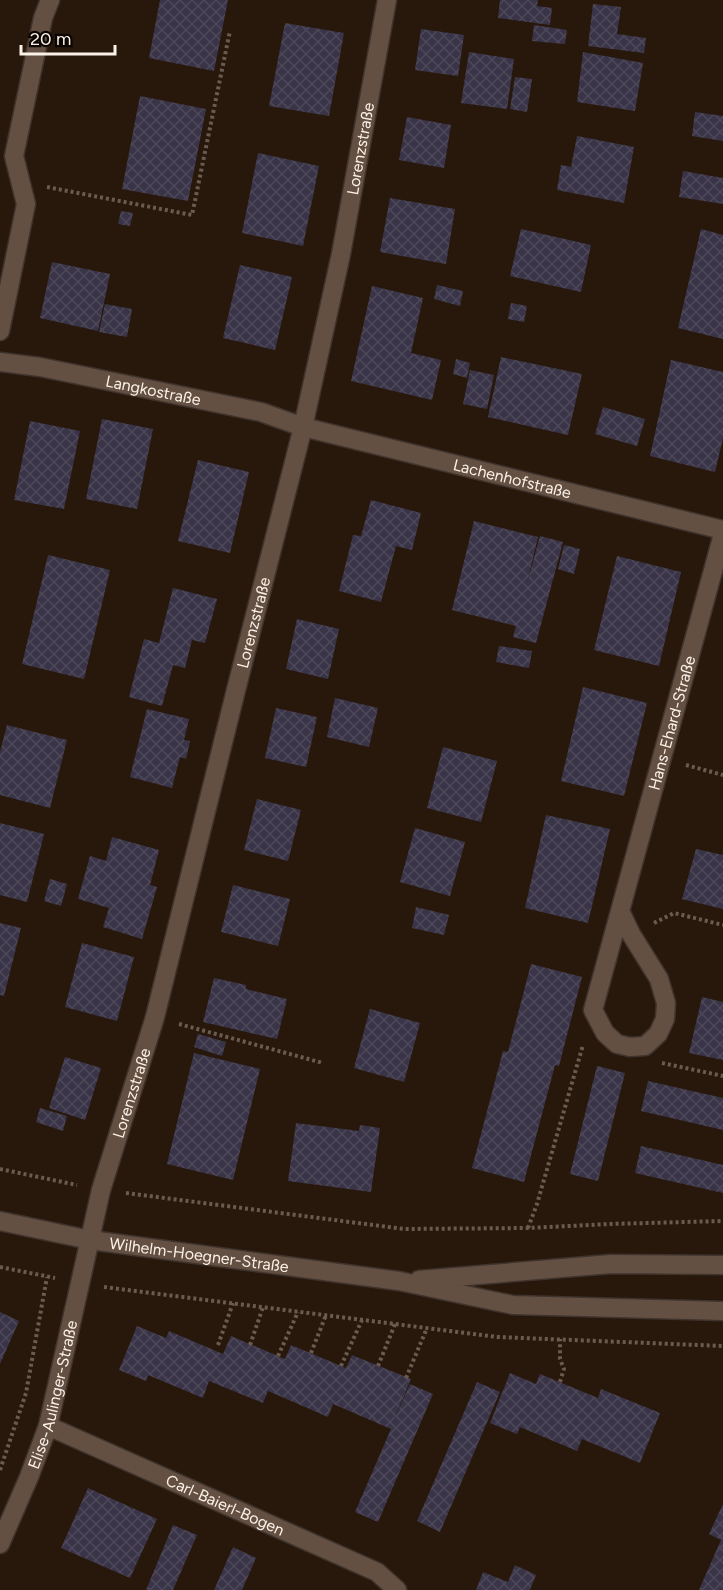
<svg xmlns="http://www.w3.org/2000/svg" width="723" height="1590" font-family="Figtree,sans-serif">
  <defs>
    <pattern id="building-cross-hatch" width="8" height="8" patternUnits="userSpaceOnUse" patternTransform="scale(1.5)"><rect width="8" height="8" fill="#393447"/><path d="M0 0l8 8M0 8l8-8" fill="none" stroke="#4d4859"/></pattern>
  </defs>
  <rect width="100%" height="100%" fill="#28180b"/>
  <path fill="url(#building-cross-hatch)" d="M160 0H228L214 71 149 58Z
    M500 0H538L537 6 552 8 550 25 498 18Z
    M593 4 621 7 617 34 646 38 644 53 588 46Z
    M285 23 344 33 329 116 269 106Z
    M534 25 567 30 565 44 532 41Z
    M421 29 464 35 458 76 415 70Z
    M469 52 514 59 507 109 461 103Z
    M583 52 643 63 635 111 577 102Z
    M515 77 532 79 527 112 510 109Z
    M140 96 206 109 188 201 122 189Z
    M695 112 723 116V141L692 136Z
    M407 117 451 125 444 168 399 160Z
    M577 136 634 147 624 203 557 190 561 165 571 167Z
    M258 153 319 166 303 246 242 233Z
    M683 171 723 178V204L679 197Z
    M390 198 455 209 446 264 380 252Z
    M121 211 133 213 130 226 118 224Z
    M521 229 591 245 581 292 510 276Z
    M701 229 723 235V339L678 328Z
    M52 262 110 274 98 331 40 318Z
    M240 265 292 277 275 350 223 338Z
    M437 285 463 291 460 306 434 299Z
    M372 286 423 298 411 353 441 360 432 400 351 381Z
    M511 303 527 306 524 322 508 319Z
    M105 304 132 309 127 337 99 332Z
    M501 357 582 374 568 435 488 417Z
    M456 359 470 363 467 378 453 374Z
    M671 360 723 372V438L715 472 650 456Z
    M470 370 494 375 487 409 463 404Z
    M603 407 645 419 637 446 595 434Z
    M102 419 153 429 137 509 86 499Z
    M30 421 80 431 64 509 14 500Z
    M198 460 249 472 230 553 178 541Z
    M371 500 421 513 412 550 396 546 381 602 339 591 353 535 361 536Z
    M474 521 538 537 527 583 540 536 563 542 536 643 513 637 516 626 452 610Z
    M564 545 580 549 574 574 558 569Z
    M48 555 110 570 84 679 22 664Z
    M617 556 681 572 659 666 594 650Z
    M173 588 217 599 205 643 192 640 185 668 173 665 162 706 129 697 144 639 159 643Z
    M297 619 339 629 328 679 286 669Z
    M499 646 532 651 529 668 496 662Z
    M583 687 647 703 624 796 561 781Z
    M335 698 378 708 369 747 327 737Z
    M276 708 317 717 306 767 265 758Z
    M147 709 189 719 184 740 190 741 186 759 180 757 172 788 130 777Z
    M7 725 67 740 50 808 0 795V752Z
    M443 747 497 761 481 822 427 808Z
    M257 799 301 810 288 861 244 850Z
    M546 815 610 829 588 923 525 908Z
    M0 823 44 834 27 902 0 895Z
    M415 828 465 842 450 896 400 882Z
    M112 837 159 850 150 885 157 887 142 939 103 927 109 908 78 899 90 856 106 861Z
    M696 849 723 855V909L682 899Z
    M50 879 67 884 61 906 44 901Z
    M233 885 290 899 278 946 221 932Z
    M416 907 449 915 444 935 412 928Z
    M0 923 21 928 4 996 0 995Z
    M82 943 134 957 117 1021 65 1007Z
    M531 964 582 977 559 1066 555 1065 524 1182 472 1168 503 1051 508 1052Z
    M214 978 246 985V989L287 999 277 1039 203 1022Z
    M702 997 723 1002V1060L689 1053Z
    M370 1009 420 1023 404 1082 354 1068Z
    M198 1034 226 1042 222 1056 194 1047Z
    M194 1053 260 1069 233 1180 167 1164Z
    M65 1057 101 1068 85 1120 49 1108Z
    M597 1066 625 1073 598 1181 570 1174Z
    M648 1081 723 1098V1130L641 1111Z
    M40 1108 67 1116 63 1131 36 1122Z
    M296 1123 359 1131 360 1125 380 1128 371 1192 288 1181Z
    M641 1146 723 1165V1193L635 1173Z
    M0 1312 19 1321 0 1364Z
    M137 1326 166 1338 169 1331 223 1354 231 1336 285 1359 291 1345 346 1368 352 1355 411 1379 392 1425 410 1384 433 1394 378 1522 355 1512 391 1429 333 1404 328 1417 268 1391 263 1403 209 1381 203 1398 148 1375 146 1381 119 1370Z
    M510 1373 536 1384 540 1374 598 1398 601 1389 660 1413 640 1463 582 1439 577 1451 520 1427 517 1434 490 1423Z
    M477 1382 500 1392 440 1532 417 1521Z
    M88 1488 157 1519 130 1578 61 1548Z
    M723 1504V1590H699L721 1540 709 1534Z
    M173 1525 197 1535 173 1590H146Z
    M233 1547 256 1558 242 1590H214Z
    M515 1565 536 1575 530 1590H476L483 1572 508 1582Z"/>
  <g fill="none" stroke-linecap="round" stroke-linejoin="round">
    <defs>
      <g id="street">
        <path d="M0 331 26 204 14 156 43 18 50 0"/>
        <path id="s1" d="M0 362 40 367 261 412 303 427 723 530"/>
        <path id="s2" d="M620 911 631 934 659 979 666 1003 665 1019 658 1034 645 1046 630 1047 617 1044 605 1033 593 1010 723 534"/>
        <path id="s3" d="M0 1221 90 1240 399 1281 513 1305 723 1311"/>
        <path d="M419 1280 611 1264 723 1265"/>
        <path id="s4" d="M48 1426 377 1572 397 1590"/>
        <path id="s5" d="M0 1544 29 1477 48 1426 101 1190 155 1017 235 694 303 427 341 254 387 0"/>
      </g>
    </defs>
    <use href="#street" stroke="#3f332e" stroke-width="21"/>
    <path stroke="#6a5b50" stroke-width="4" stroke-dasharray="3 3" stroke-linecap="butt" d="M47 187 192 215 230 31
      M686 765 723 775
      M654 923 674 913 723 925
      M179 1024 323 1063
      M662 1063 723 1076
      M0 1169 77 1185
      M126 1193 404 1229 528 1228 610 1224 723 1221
      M528 1228 537 1204 583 1045
      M0 1267 55 1278
      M104 1287 497 1337 723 1346
      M218 1345 233 1303
      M250 1345 263 1307
      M311 1353 326 1315
      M278 1356 298 1312
      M341 1366 362 1320
      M378 1366 395 1324
      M406 1378 427 1328
      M560 1382 564 1369 560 1359V1339
      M0 1470 26 1393 47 1277"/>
    <use href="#street" stroke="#635042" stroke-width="18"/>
  </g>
  <g text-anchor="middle" stroke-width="4.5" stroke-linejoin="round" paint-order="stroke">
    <g font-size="16" fill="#fcf1e8" stroke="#0b0502">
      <text dy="6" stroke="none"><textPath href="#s5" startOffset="1443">Lorenzstraße</textPath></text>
      <text dy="6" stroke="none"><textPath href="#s1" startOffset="156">Langkostraße</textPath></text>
      <text dy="6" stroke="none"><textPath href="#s1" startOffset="526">Lachenhofstraße</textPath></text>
      <text dy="6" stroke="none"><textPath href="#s5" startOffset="957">Lorenzstraße</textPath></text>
      <text dy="6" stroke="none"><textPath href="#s2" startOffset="522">Hans-Ehard-Straße</textPath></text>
      <text dy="6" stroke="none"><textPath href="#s5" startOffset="471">Lorenzstraße</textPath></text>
      <text dy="6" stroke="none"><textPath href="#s3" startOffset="202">Wilhelm-Hoegner-Straße</textPath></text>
      <text dy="6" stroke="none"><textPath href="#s5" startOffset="159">Elise-Aulinger-Straße</textPath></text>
      <text dy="6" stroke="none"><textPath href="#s4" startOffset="194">Carl-Baierl-Bogen</textPath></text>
    </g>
  </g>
  <path d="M21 45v9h94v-9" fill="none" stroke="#fcf1e8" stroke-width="3"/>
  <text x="30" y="45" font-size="18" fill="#fcf1e8" stroke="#0b0502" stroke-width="4.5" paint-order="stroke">20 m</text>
</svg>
